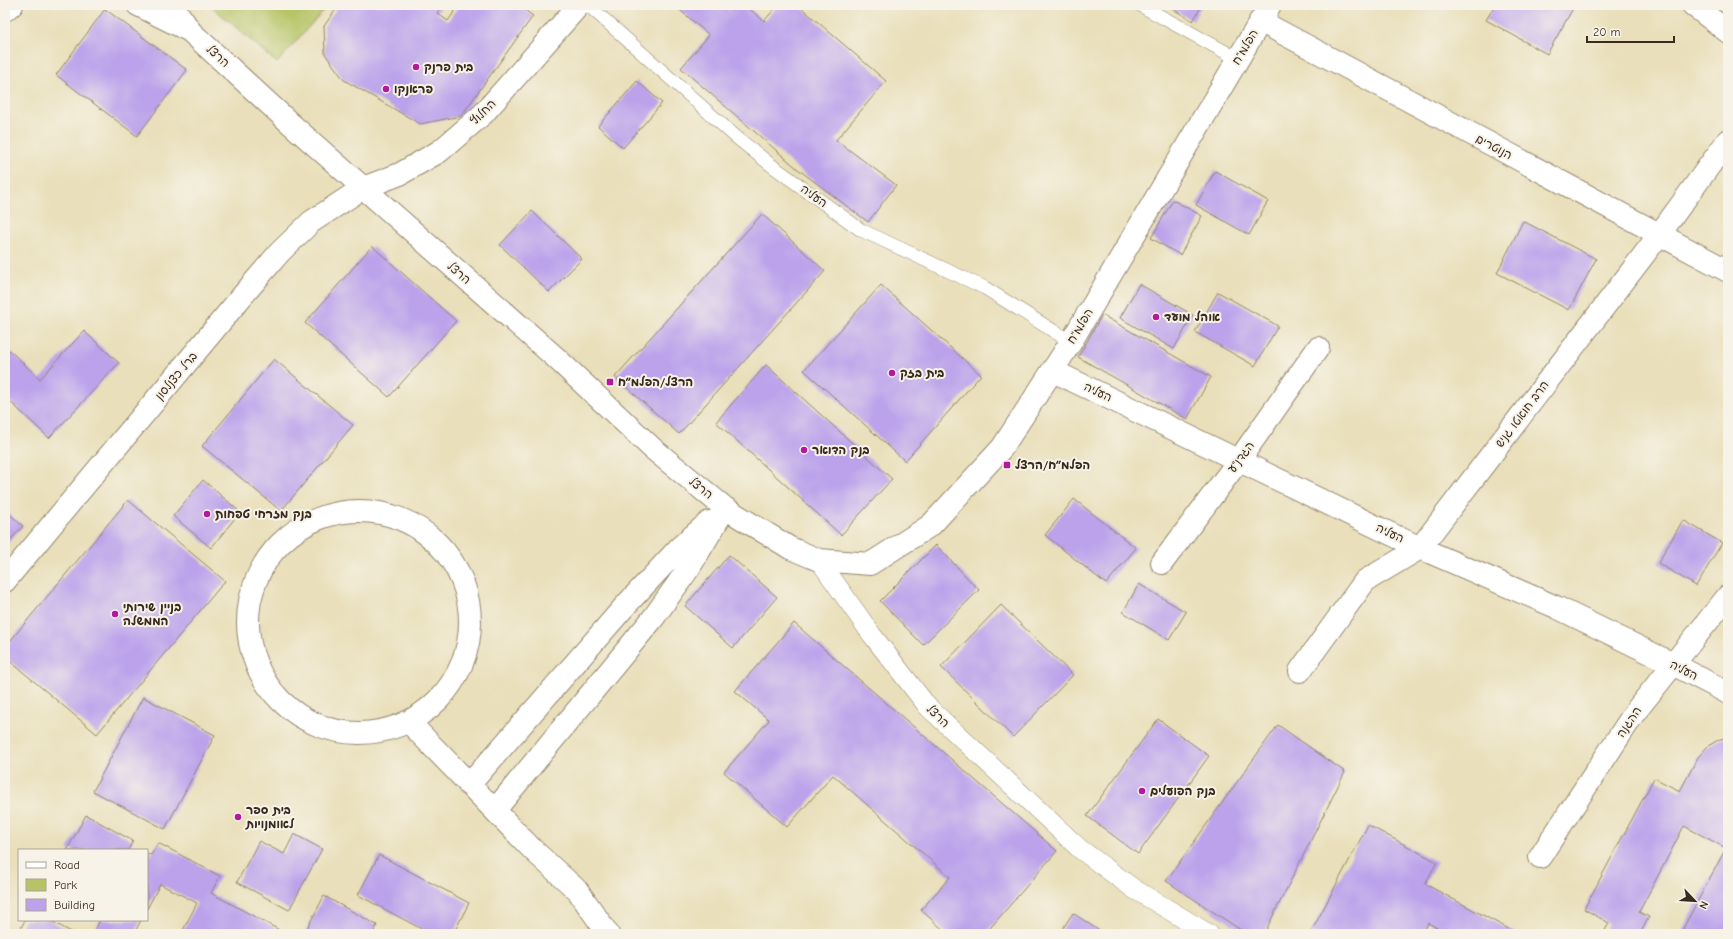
<svg xmlns="http://www.w3.org/2000/svg" width="1733" height="939" font-family="'Comic Neue','Playpen Sans Hebrew',sans-serif">
  <rect width="100%" height="100%" fill="#f7f3e8"/>
  <filter id="ink" filterUnits="userSpaceOnUse"><feTurbulence type="fractalNoise" baseFrequency=".025" numOctaves="2"/><feDisplacementMap in="SourceGraphic" scale="8" xChannelSelector="R" yChannelSelector="G"/><feConvolveMatrix kernelMatrix="1 2 1 2 8 2 1 2 1" color-interpolation-filters="sRGB"/></filter>
  <filter id="wash" filterUnits="userSpaceOnUse"><feTurbulence type="fractalNoise" baseFrequency=".012" numOctaves="4" result="noise"/><feDisplacementMap in="SourceGraphic" scale="16" xChannelSelector="R" yChannelSelector="G"/><feGaussianBlur stdDeviation="0.9" result="paint"/><feColorMatrix in="noise" values="0 0 0 0 0 0 0 0 0 0 0 0 0 0 0 0 0 1.4 0 .05"/><feComposite in="paint" operator="in"/></filter>
  <g filter="url(#wash)">
    <rect width="100%" height="100%" fill="#e9dfba"/>
    <path fill="#b6c466" stroke="#787742" d="M210 5H328L277 63Z"/>
    <g id="blocks">
      <path fill="#bba2eb" d="M339 5H443L437 13 448 21 459 5H518L533 16 461 116 420 124 344 80 325 54 324 26Z
        M674 5H724L730 11 735 5H745L764 21 778 5H798L886 81 836 140 896 185 868 222 799 170 681 68 709 35Z
        M1166 5H1202L1193 21Z
        M1495 5H1575L1547 54 1486 20Z
        M105 9 187 70 137 136 56 75Z
        M637 81 662 103 623 148 598 126Z
        M1215 171 1268 201 1249 235 1196 205Z
        M1173 200 1202 216 1180 255 1151 238Z
        M532 211 582 259 549 292 500 245Z
        M762 214 825 271 679 434 615 377Z
        M1523 221 1596 259 1569 310 1497 273Z
        M372 246 456 321 389 397 305 323Z
        M1139 284 1193 315 1174 349 1120 318Z
        M881 285 981 375 905 461 804 370Z
        M1218 292 1278 326 1255 366 1195 332Z
        M1102 315 1211 377 1187 419 1078 357Z
        M84 331 119 363 49 438 5 397V346L40 379Z
        M274 359 353 425 281 511 202 446Z
        M766 365 892 479 841 535 716 422Z
        M203 480 240 512 211 548 173 516Z
        M1074 499 1136 548 1106 584 1045 535Z
        M128 500 225 581 97 734 5 657V647Z
        M5 510 23 526 5 546Z
        M1683 520 1722 543 1696 586 1658 563Z
        M936 545 979 590 923 645 880 601Z
        M729 555 777 597 733 648 685 606Z
        M1139 584 1186 612 1169 640 1123 612Z
        M1001 605 1073 675 1013 737 941 667Z
        M794 623 1057 851 985 934H948L921 910 950 877 833 775 787 827 724 772 769 720 735 691Z
        M143 697 215 735 165 829 93 791Z
        M1158 719 1209 756 1138 854 1087 816Z
        M1278 725 1345 772 1264 934H1247L1166 881Z
        M1728 738V934H1680L1726 848 1684 826 1639 912 1649 917 1640 934H1603L1609 923 1584 909 1654 778 1680 791 1698 757 1708 746 1720 739Z
        M86 815 133 841 128 850H67Z
        M1368 825 1437 862 1425 884 1518 934H1448L1428 923 1423 934H1310Z
        M294 834 322 849 289 910 237 882 259 841 284 854Z
        M158 843 220 876 211 893 283 932 282 934H181L197 903 160 884 147 909V853L151 855Z
        M379 855 469 903 453 934H431L358 895Z
        M324 896 377 925 373 934H304Z
        M1073 913 1104 934H1059Z
        M25 920H49L75 934H18Z
        M100 920H141L134 934H93Z"/>
    </g>
  </g>
  <g filter="url(#ink)">
    <use href="#blocks" fill-opacity="0" stroke="#92846c" stroke-width="1"/>
    <g fill="none" stroke-linecap="round" stroke-linejoin="round">
      <defs>
        <path id="service" d="M588 5 736 137 771 165 861 230 985 288 1071 342
          M1140 5 1238 59"/>
        <path id="pedestrian" d="M819 560 872 635 928 707 1080 849 1134 889 1209 934"/>
        <path id="minor" d="M138 5 188 30
          M172 5 191 32 291 124 555 357 652 448 725 508 790 548 819 560 870 564 931 525 1002 448 1071 342 1270 5
          M5 10 12 5
          M1260 21 1728 271
          M1053 371 1420 548 1556 607 1673 664 1728 693
          M248 622a111 111 0 1 1 222 0a111 111 0 1 1-222 0Z
          M1162 563 1239 460 1318 348
          M5 581 243 295 280 252 311 222 363 188 400 174 440 151 483 114 579 5
          M1300 671 1365 581 1420 548 1659 235 1728 140
          M409 722 533 850 578 891 608 934
          M469 785 625 606 680 547 709 522
          M495 810 654 617 689 568 725 508
          M1540 857 1635 712 1728 596"/>
        <path id="tertiary" d="M1693 5 1728 32"/>
      </defs>
      <use href="#service" stroke="#92846c" stroke-width="14"/>
      <use href="#pedestrian" stroke="#92846c" stroke-width="20"/>
      <use href="#minor" stroke="#92846c" stroke-width="24"/>
      <use href="#tertiary" stroke="#92846c" stroke-width="24"/>
      <use href="#service" stroke="#fff" stroke-width="13"/>
      <use href="#pedestrian" stroke="#fff" stroke-width="19"/>
      <use href="#minor" stroke="#fff" stroke-width="22"/>
      <use href="#tertiary" stroke="#fff" stroke-width="22"/>
    </g>
  </g>
  <g fill="#b5179e" stroke="#f7f3e8" stroke-width="1.5">
    <circle cx="416" cy="67" r="4"/>
    <circle cx="386" cy="89" r="4"/>
    <circle cx="1156" cy="317" r="4"/>
    <circle cx="892" cy="373" r="4"/>
    <rect x="606" y="378" width="8" height="8" rx="2"/>
    <circle cx="804" cy="450" r="4"/>
    <rect x="1003" y="461" width="8" height="8" rx="2"/>
    <circle cx="207" cy="514" r="4"/>
    <circle cx="115" cy="614" r="4"/>
    <circle cx="1142" cy="791" r="4"/>
    <circle cx="238" cy="817" r="4"/>
  </g>
  <g text-anchor="middle" stroke-width="4" stroke-linejoin="round" paint-order="stroke">
    <g font-size="12" fill="#3b2a1e" stroke="#f7f3e8">
      <text transform="translate(1245 47) rotate(-59)" y="4">הפלמ"ח</text>
      <text transform="translate(218 56) rotate(43)" y="4">הרצל</text>
      <text transform="translate(483 112) rotate(-45)" y="4">החלוץ</text>
      <text transform="translate(1494 147) rotate(28)" y="4">הנוטרים</text>
      <text transform="translate(814 196) rotate(36)" y="4">העליה</text>
      <text transform="translate(459 273) rotate(41)" y="4">הרצל</text>
      <text transform="translate(1080 326) rotate(-59)" y="4">הפלמ"ח</text>
      <text transform="translate(176 376) rotate(-50)" y="4">ברל כצנלסון</text>
      <text transform="translate(1098 392) rotate(26)" y="4">העליה</text>
      <text transform="translate(1522 414) rotate(-53)" y="4">הרב חואטו גניש</text>
      <text transform="translate(1241 457) rotate(-54)" y="4">הגדנ"ע</text>
      <text transform="translate(701 488) rotate(39)" y="4">הרצל</text>
      <text transform="translate(1390 533) rotate(26)" y="4">העליה</text>
      <text transform="translate(1684 670) rotate(27)" y="4">העליה</text>
      <text transform="translate(938 716) rotate(44)" y="4">הרצל</text>
      <text transform="translate(1629 722) rotate(-56)" y="4">ההגנה</text>
    </g>
    <g font-size="12" font-weight="bold" fill="#3b2a1e" stroke="#f7f3e8" text-anchor="start">
      <text x="424" y="71">בית פרנק</text>
      <text x="394" y="93">פראנקו</text>
      <text x="1164" y="321">אוהל מועד</text>
      <text x="900" y="377">בית בזק</text>
      <text x="618" y="386">הרצל/הפלמ״ח</text>
      <text x="812" y="454">בנק הדואר</text>
      <text x="1015" y="469">הפלמ״ח/הרצל</text>
      <text x="215" y="518">בנק מזרחי טפחות</text>
      <text x="123" y="611">בניין שירותי<tspan x="123" dy="14">הממשלה</tspan></text>
      <text x="1150" y="795">בנק הפועלים</text>
      <text x="246" y="814">בית ספר<tspan x="246" dy="14">לאומנויות</tspan></text>
    </g>
  </g>
  <rect width="1733" height="939" fill="none" stroke="#f7f3e8" stroke-width="20"/>
  <rect x="18" y="849" width="130" height="72" fill="#f7f3e8" stroke="#aca397"/>
  <rect x="26" y="862" width="20" height="6" fill="#ffffff" stroke="#aca397"/>
  <text x="54" y="869" font-size="12" fill="#3b2a1e">Road</text>
  <rect x="26" y="879" width="20" height="12" fill="#b6c466" stroke="#aca397"/>
  <text x="54" y="889" font-size="12" fill="#3b2a1e">Park</text>
  <rect x="26" y="899" width="20" height="12" fill="#bba2eb" stroke="#aca397"/>
  <text x="54" y="909" font-size="12" fill="#3b2a1e">Building</text>
  <g transform="translate(1695 901) rotate(115)" stroke="#f7f3e8" stroke-width="3" paint-order="stroke">
  <path d="M0-3L7 15L0 10L-7 15Z" fill="#3b2a1e"/>
  <text y="-6" font-size="11" font-weight="bold" text-anchor="middle" fill="#3b2a1e">N</text>
  </g>
  <path d="M1587 36v6h87v-6" fill="none" stroke="#3b2a1e" stroke-width="2"/>
  <text x="1593" y="36" font-size="12" fill="#3b2a1e" stroke="#f7f3e8" stroke-width="3" paint-order="stroke">20 m</text>
</svg>
